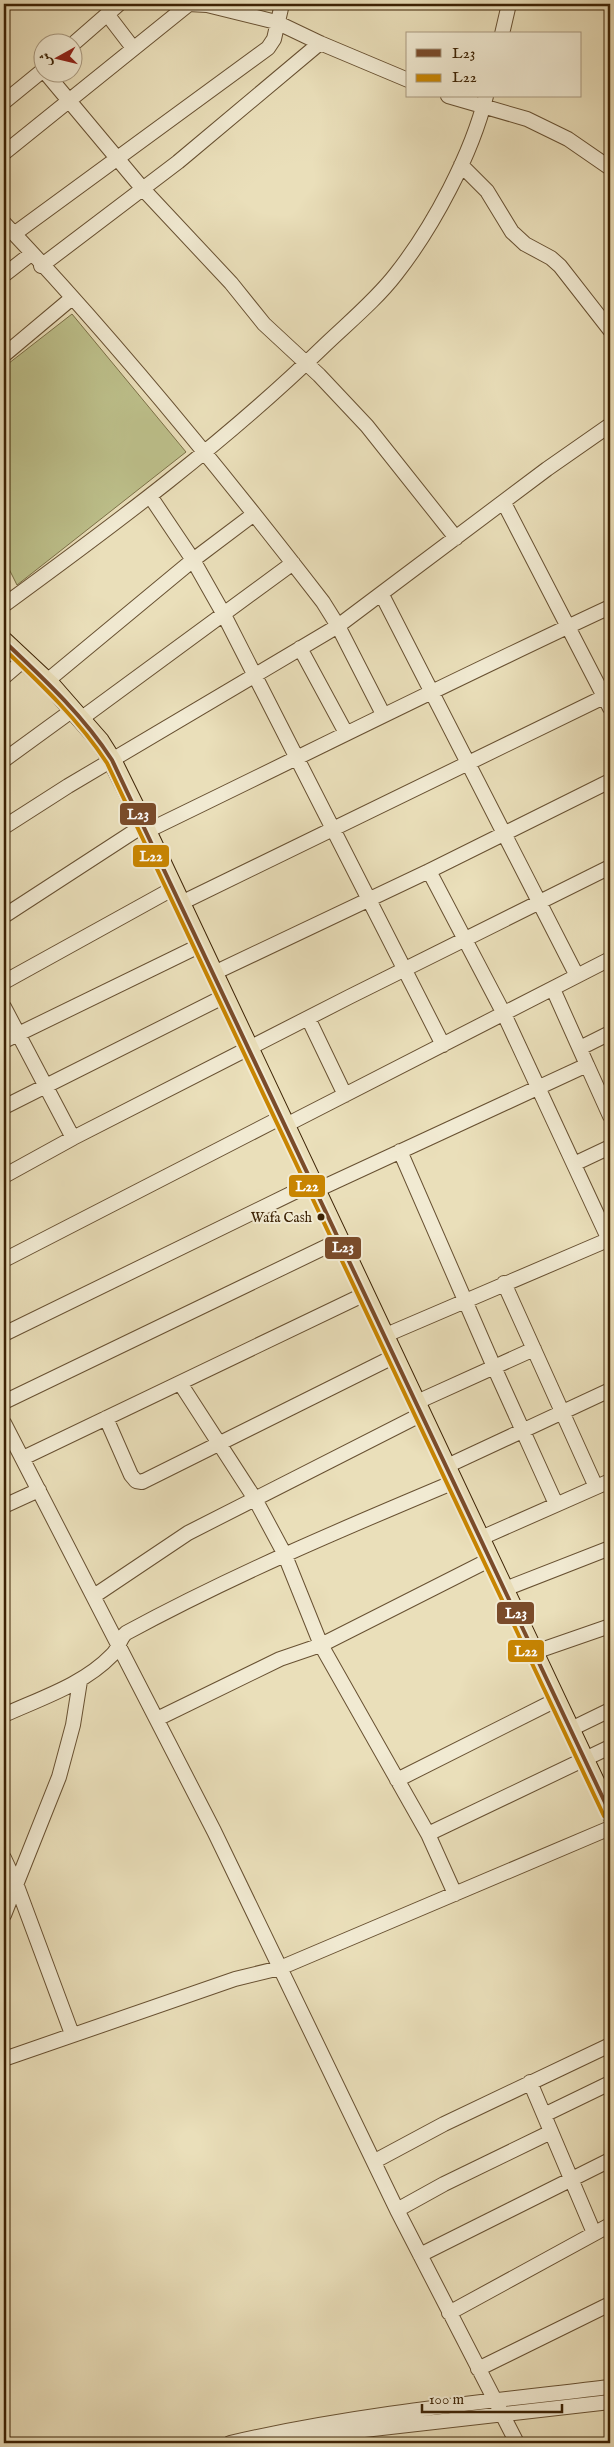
<svg xmlns="http://www.w3.org/2000/svg" width="614" height="2447" font-family="'IM FELL English',Amiri,serif">
  <rect width="100%" height="100%" fill="#eadfba"/>
  <filter id="stains"><feTurbulence type="fractalNoise" baseFrequency=".004" numOctaves="4"/><feColorMatrix values="0 0 0 0 .2 0 0 0 0 .09 0 0 0 0 .02 0 0 0 .5 -.17"/></filter>
  <radialGradient id="worn" r=".72"><stop offset=".6" stop-color="#630" stop-opacity="0"/><stop offset="1" stop-color="#630" stop-opacity=".3"/></radialGradient>
  <path fill="#bdc08b" stroke="#7c7148" d="M72 314 186 452 17 585 4 559V367Z"/>
  <g fill="none" stroke-linecap="round" stroke-linejoin="round">
    <defs>
      <path id="minor" d="M188 4 207 5 276 22 320 43 408 80
        M107 14 133 48
        M502 34 509 4
        M72 45 119 4
        M45 72 142 188 231 283 264 324 319 375 367 426 456 538
        M448 96 527 119 568 139 610 168
        M4 102 42 71
        M4 153 189 4
        M461 165 487 191 512 232 525 244 551 258 560 266 610 330
        M4 223C118 343 222 471 323 602L338 626 383 714
        M14 234 268 48 274 39 282 4
        M41 266 178 162 320 43
        M4 275 31 254
        M4 355 72 298
        M150 496 193 560 223 613 443 1045
        M504 503 610 708
        M382 595 577 976
        M4 605C115 524 225 442 324 346 348 323 376 300 396 274 433 227 472 154 486 96
        M300 648 346 733
        M4 677 25 659
        M47 681 193 560 254 514
        M82 718 293 563
        M4 760 74 709
        M4 827 68 786 338 626 547 469 610 425
        M147 831C302 756 455 679 610 607
        M429 871 504 1014 609 1240
        M181 903 610 694
        M4 916 144 825
        M214 973 429 871 610 781
        M4 982 174 888
        M553 989 587 1065
        M4 1007 73 1138 349 997 610 867
        M308 1018 345 1095
        M4 1041 201 945
        M580 1048 610 1033
        M4 1107 225 996
        M286 1125 610 959
        M400 1151 494 1367 556 1504
        M574 1164 610 1147
        M4 1176 73 1138
        M317 1190 587 1065 610 1116
        M4 1260 282 1117
        M504 1283 596 1487
        M4 1334 313 1183
        M386 1335 610 1239
        M180 1383 255 1499 284 1553 321 1645 428 1834
        M4 1402 340 1240
        M417 1402 534 1349
        M106 1418 131 1475 136 1481 142 1482 395 1356
        M4 1423 214 1831 397 2210 517 2443
        M23 1458 365 1294
        M447 1466 610 1390
        M4 1506 39 1490
        M481 1538 610 1481
        M505 1589 610 1548
        M94 1596 188 1533 422 1414
        M535 1652 610 1626
        M4 1715C41 1698 83 1685 112 1655 119 1649 119 1639 126 1633 233 1575 342 1529 454 1482
        M157 1719 280 1659 321 1645 491 1559
        M571 1729 610 1710
        M397 1780 556 1700
        M4 1858 17 1886 72 2034
        M455 1894 428 1834 610 1747
        M4 1915 59 1777 73 1725 80 1681
        M4 2059 235 1979 280 1968 610 1828
        M530 2082 594 2233
        M544 2115 610 2083
        M375 2161 444 2124 610 2045
        M397 2210 444 2184 551 2132
        M420 2255 610 2160
        M449 2313 610 2225
        M478 2369 610 2304
        M230 2443C355 2414 483 2402 610 2387
        M288 2443 364 2430 610 2402"/>
      <path id="major" d="M4 641 51 685 100 741 112 760 147 831 610 1813"/>
    </defs>
    <use href="#minor" stroke="#685132" stroke-width="16"/>
    <use href="#major" stroke="#3c2204" stroke-width="20"/>
    <use href="#minor" stroke="#f1ead2" stroke-width="14"/>
    <use href="#major" stroke="#eadfba" stroke-width="18"/>
    <defs>
      <path id="bus-1" d="M4 641C43 678 83 715 112 760L610 1813"/>
      <path id="bus-2" d="M4 649C41 684 79 720 107 763L604 1816"/>
    </defs>
    <use href="#bus-1" stroke="#f1ead2" stroke-width="8"/>
    <use href="#bus-2" stroke="#f1ead2" stroke-width="8"/>
    <use href="#bus-1" stroke="#7a4b2a" stroke-width="4"/>
    <use href="#bus-2" stroke="#c88501" stroke-width="4"/>
  </g>
  <circle fill="#3c2204" stroke="#f1ead2" stroke-width="2" cx="321" cy="1217" r="4.5"/>
  <g text-anchor="middle" stroke-width="4" stroke-linejoin="round" paint-order="stroke">
    <g font-size="14" fill="#3c2204" stroke="#f1ead2" text-anchor="end">
      <text x="312" y="1222">Wafa Cash</text>
    </g>
  </g>
  <g stroke="#f1ead2" stroke-width="2">
    <rect x="119" y="802" width="38" height="24" rx="5" fill="#7a4b2a"/>
    <rect x="132" y="844" width="38" height="24" rx="5" fill="#c88501"/>
    <rect x="288" y="1174" width="38" height="24" rx="5" fill="#c88501"/>
    <rect x="324" y="1236" width="38" height="24" rx="5" fill="#7a4b2a"/>
    <rect x="496" y="1601" width="39" height="24" rx="5" fill="#7a4b2a"/>
    <rect x="507" y="1639" width="38" height="24" rx="5" fill="#c88501"/>
  </g>
  <g font-size="14" text-anchor="middle" font-weight="bold" fill="#fff">
    <text x="138" y="819">L23</text>
    <text x="151" y="861">L22</text>
    <text x="307" y="1191">L22</text>
    <text x="343" y="1252">L23</text>
    <text x="516" y="1618">L23</text>
    <text x="526" y="1656">L22</text>
  </g>
  <rect width="614" height="2447" fill="none" stroke="#eadfba" stroke-width="20"/>
  <rect x="5" y="5" width="604" height="2437" fill="none" stroke="#3c2204" stroke-width="2.5"/>
  <rect x="10" y="10" width="594" height="2427" fill="none" stroke="#3c2204"/>
  <rect x="406" y="32" width="175" height="65" fill="#f1ead2" stroke="#a99a80"/>
  <rect x="416" y="49" width="25" height="8" fill="#7a4b2a" stroke="#a99a80"/>
  <text x="452" y="58" font-size="15" fill="#3c2204">L23</text>
  <rect x="416" y="74" width="25" height="8" fill="#c88501" stroke="#a99a80"/>
  <text x="452" y="82" font-size="15" fill="#3c2204">L22</text>
  <g transform="translate(58 58) rotate(262)"><circle r="24" fill="#f1ead2" stroke="#a99a80"/>
  <path d="M0-4L9 19L0 12L-9 19Z" fill="#8f2418"/>
  <text y="-8" font-size="14" font-weight="bold" text-anchor="middle" fill="#3c2204">ش</text>
  </g>
  <path d="M422 2404v8h140v-8" fill="none" stroke="#3c2204" stroke-width="2.5"/>
  <text x="429" y="2404" font-size="15" fill="#3c2204" stroke="#f1ead2" stroke-width="4" paint-order="stroke">100 m</text>
  <rect width="100%" height="100%" filter="url(#stains)"/>
  <rect width="100%" height="100%" fill="url(#worn)"/>
</svg>
